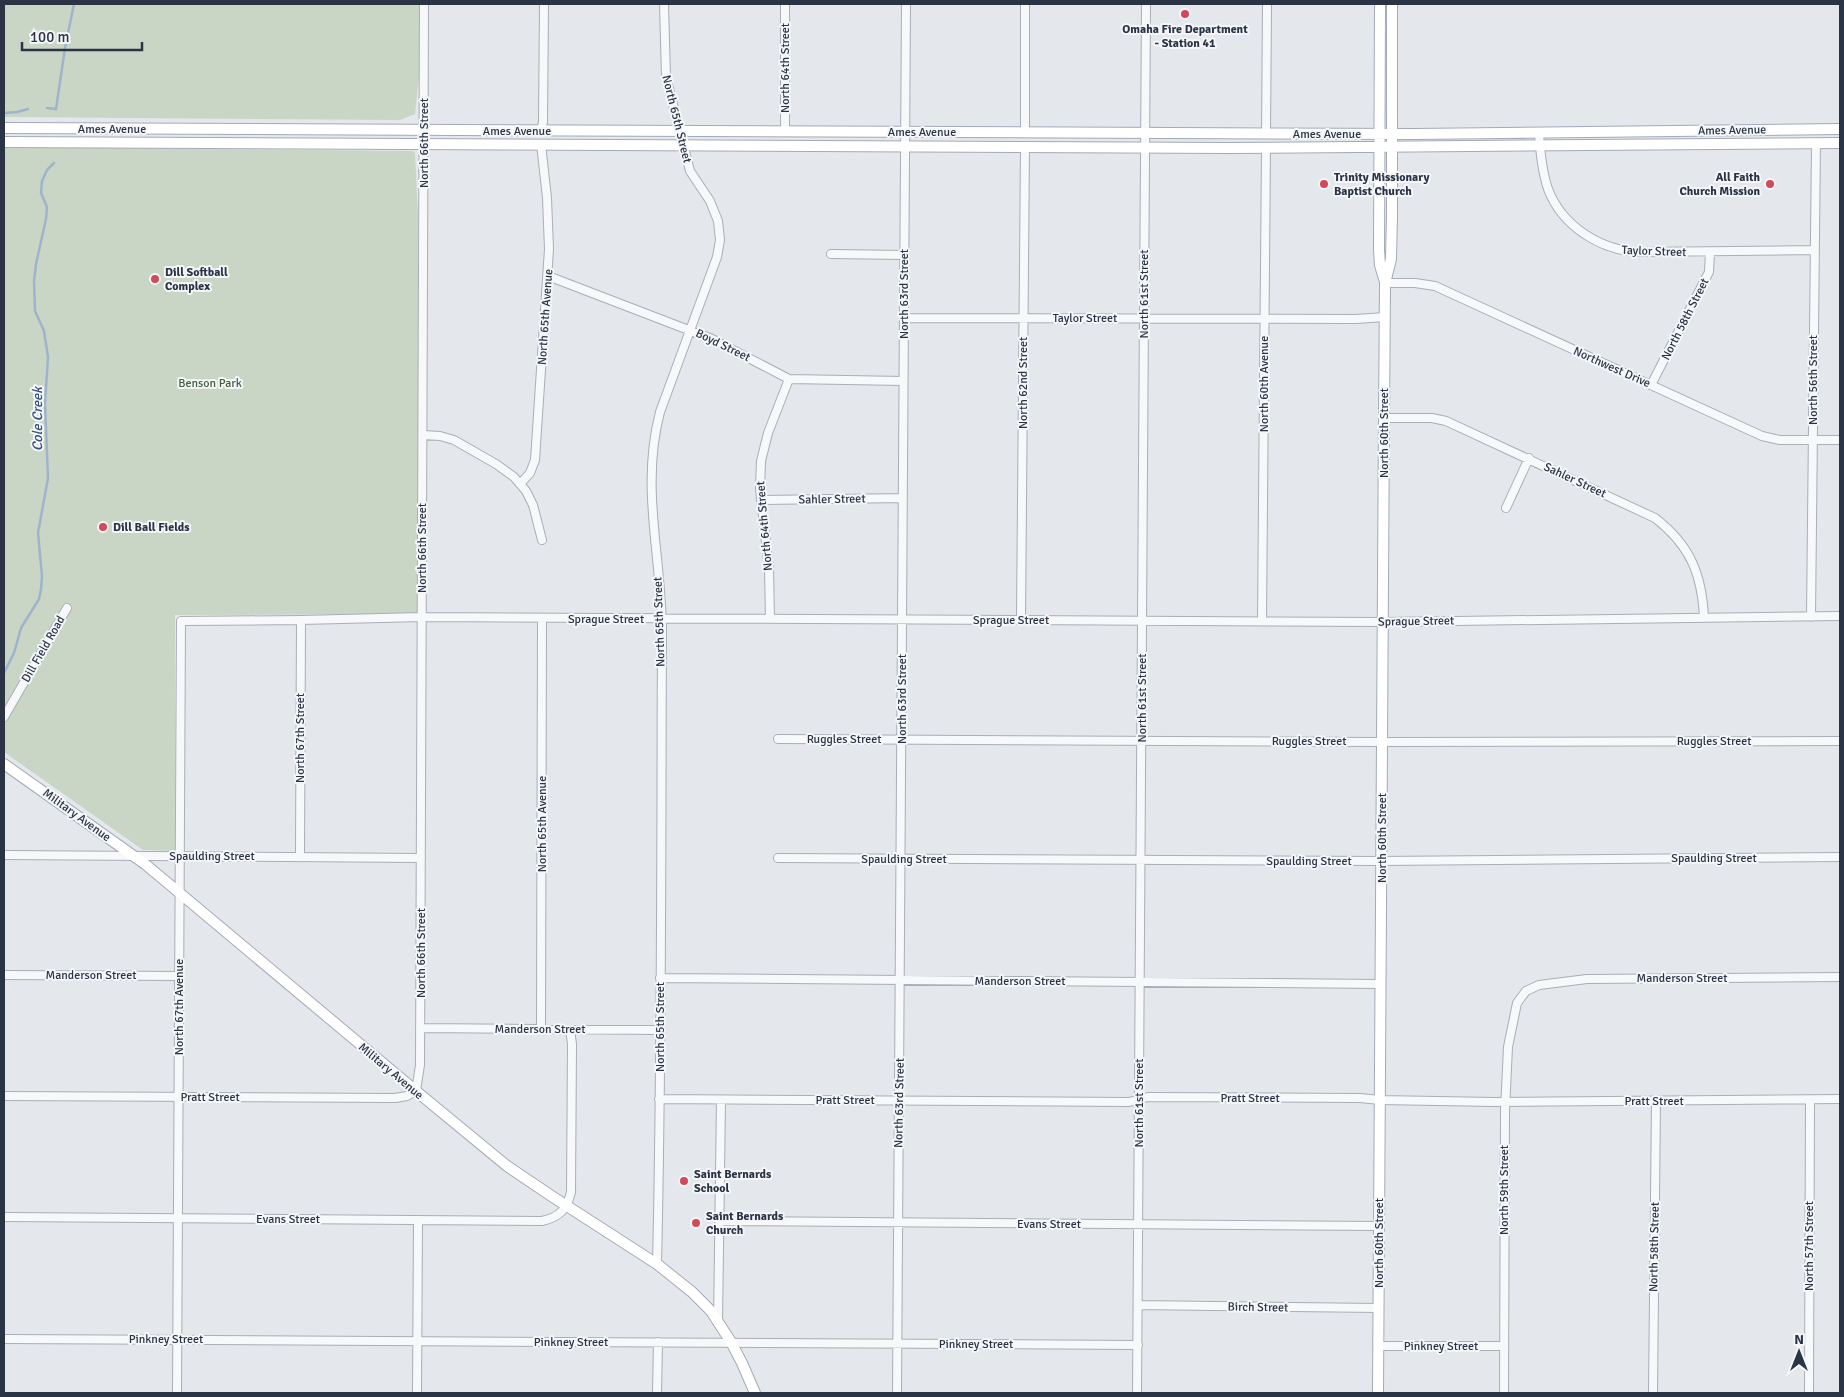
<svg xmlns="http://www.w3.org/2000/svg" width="1844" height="1397" font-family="Signika,sans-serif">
  <rect width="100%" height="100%" fill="#e4e7ec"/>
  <path fill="#c9d6c5" d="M4 4H419V76L415 114 400 120 4 117Z
    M4 147 413 151 415 153 418 217V614L175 615V851L143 850 4 752Z"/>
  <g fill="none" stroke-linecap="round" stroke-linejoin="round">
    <path stroke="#9fb4cc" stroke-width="2.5" d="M47 108 56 109 65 48 74 4
      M4 113 17 112 28 109
      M4 673 14 653 21 628 39 599 41 589 42 576 38 533 48 478 45 404 48 357 44 331 35 311 34 281 36 264 46 219 47 207 41 193 42 181 47 170 54 163"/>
    <defs>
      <path id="minor" d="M541 131 543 122 544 4
        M785 132V4
        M1539 132C1540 151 1542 171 1548 189 1562 226 1600 250 1638 252L1814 250
        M1025 133V4
        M1266 134 1267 4
        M831 254 904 255
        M548 276 712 339 789 379 903 381
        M1385 283H1415L1435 286 1762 436 1780 440H1840
        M904 318 1356 319 1385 317
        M1651 385 1709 272 1710 252
        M1384 418H1432L1446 421 1655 518C1690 545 1702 574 1704 618
        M423 435 440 436 454 440 496 464 514 477 526 491 533 505 542 540
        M520 484 530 473 535 460 549 249 547 198 541 144
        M761 500 903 498
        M1506 508 1529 458
        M1811 617 1816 143
        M770 619 769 569 760 489 761 461 768 433 789 379
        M1021 620 1025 146
        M1262 621 1266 147
        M4 717 67 608
        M778 739 1382 742 1840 741
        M4 855 421 858
        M300 856 301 620
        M778 858 1381 861 1840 857
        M4 975 179 976
        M660 978 1381 984
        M420 1028 660 1030
        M541 1029 542 618
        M4 1096 395 1098 407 1096 416 1091 420 1065 424 4
        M659 1099 1129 1102 1148 1097 1360 1098 1380 1100 1494 1102 1840 1099
        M4 1217 542 1221C560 1217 567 1209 571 1192L572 1044 570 1030
        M719 1221 1379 1226
        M657 1264C662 1054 661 844 662 633 662 557 640 488 660 412L717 257 720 240 718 221 710 201 690 171 666 77 664 4
        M1138 1305 1379 1308
        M718 1323 721 1100
        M4 1339 1138 1345
        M1378 1346H1504
        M177 1393 181 621 301 620 422 617 1383 622 1840 616
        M417 1393 418 1220
        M657 1393 658 1342
        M897 1393 906 4
        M1137 1393 1146 4
        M1504 1393 1505 1110 1508 1047 1517 1003 1526 991 1539 985 1587 979 1840 977
        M1653 1393 1656 1101
        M1809 1393 1810 1100"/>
      <path id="major" d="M1380 4 1379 250 1380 265 1385 282
        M4 128 1414 134 1840 129
        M4 142 1232 148 1840 143
        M4 764 145 864 416 1091 507 1166 553 1197 657 1264 692 1292 711 1311 731 1342 742 1363 755 1393
        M1378 1393 1384 418 1385 283 1391 259 1392 217V4"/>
    </defs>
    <use href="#minor" stroke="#a9aeb7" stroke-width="10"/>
    <use href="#major" stroke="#a3abb8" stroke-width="12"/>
    <use href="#minor" stroke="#f7f8fa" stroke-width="8"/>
    <use href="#major" stroke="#fff" stroke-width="10"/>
  </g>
  <g fill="#d1495b" stroke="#f4f6f9" stroke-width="2">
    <circle cx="1185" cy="14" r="5"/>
    <circle cx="1324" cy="184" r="5"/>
    <circle cx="1770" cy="184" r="5"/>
    <circle cx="155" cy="279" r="5"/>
    <circle cx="103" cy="527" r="5"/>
    <circle cx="684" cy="1181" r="5"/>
    <circle cx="696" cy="1223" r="5"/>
  </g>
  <g text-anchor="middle" stroke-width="4" stroke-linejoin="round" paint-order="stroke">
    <g font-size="12" font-weight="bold" fill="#2b3445" stroke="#f4f6f9" text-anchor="start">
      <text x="1185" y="33" text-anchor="middle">Omaha Fire Department<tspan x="1185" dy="14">- Station 41</tspan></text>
      <text x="1334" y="181">Trinity Missionary<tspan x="1334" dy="14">Baptist Church</tspan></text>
      <text x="1760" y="181" text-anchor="end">All Faith<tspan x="1760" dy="14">Church Mission</tspan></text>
      <text x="165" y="276">Dill Softball<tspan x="165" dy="14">Complex</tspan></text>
      <text x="113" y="531">Dill Ball Fields</text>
      <text x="694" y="1178">Saint Bernards<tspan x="694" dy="14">School</tspan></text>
      <text x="706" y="1220">Saint Bernards<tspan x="706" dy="14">Church</tspan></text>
    </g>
    <g font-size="12" fill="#2b3445" stroke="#f4f6f9">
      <text transform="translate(785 68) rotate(-90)" y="4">North 64th Street</text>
      <text transform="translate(677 119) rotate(76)" y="4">North 65th Street</text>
      <text x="112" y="133">Ames Avenue</text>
      <text transform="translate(1732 130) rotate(-1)" y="4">Ames Avenue</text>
      <text x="517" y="135">Ames Avenue</text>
      <text x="922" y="136">Ames Avenue</text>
      <text x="1327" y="138">Ames Avenue</text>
      <text transform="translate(424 143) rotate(-90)" y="4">North 66th Street</text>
      <text transform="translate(1654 251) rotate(2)" y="4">Taylor Street</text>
      <text transform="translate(904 294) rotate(-90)" y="4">North 63rd Street</text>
      <text transform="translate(1144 294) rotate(-90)" y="4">North 61st Street</text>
      <text transform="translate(545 317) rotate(-86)" y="4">North 65th Avenue</text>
      <text x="1085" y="322">Taylor Street</text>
      <text transform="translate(1685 319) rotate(-63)" y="4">North 58th Street</text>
      <text transform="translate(723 345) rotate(26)" y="4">Boyd Street</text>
      <text transform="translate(1612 367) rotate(24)" y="4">Northwest Drive</text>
      <text transform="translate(1813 380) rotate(-90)" y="4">North 56th Street</text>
      <text transform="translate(1023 383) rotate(-90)" y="4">North 62nd Street</text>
      <text transform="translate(1264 384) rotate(-90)" y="4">North 60th Avenue</text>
      <text transform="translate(1384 433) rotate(-90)" y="4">North 60th Street</text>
      <text transform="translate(1575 480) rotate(25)" y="4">Sahler Street</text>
      <text transform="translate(832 499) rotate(-1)" y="4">Sahler Street</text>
      <text transform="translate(764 526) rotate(-95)" y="4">North 64th Street</text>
      <text transform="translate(422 548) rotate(-90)" y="4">North 66th Street</text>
      <text x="606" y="623">Sprague Street</text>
      <text x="1011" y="624">Sprague Street</text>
      <text transform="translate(1416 621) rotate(-1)" y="4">Sprague Street</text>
      <text transform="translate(659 622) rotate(-92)" y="4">North 65th Street</text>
      <text transform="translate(43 649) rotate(-60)" y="4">Dill Field Road</text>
      <text transform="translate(1142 698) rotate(-90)" y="4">North 61st Street</text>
      <text transform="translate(902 699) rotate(-90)" y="4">North 63rd Street</text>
      <text transform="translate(300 738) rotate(-90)" y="4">North 67th Street</text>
      <text x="844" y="743">Ruggles Street</text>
      <text x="1309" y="745">Ruggles Street</text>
      <text x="1714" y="745">Ruggles Street</text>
      <text transform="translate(77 815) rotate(36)" y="4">Military Avenue</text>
      <text transform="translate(542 824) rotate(-90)" y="4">North 65th Avenue</text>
      <text transform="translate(1382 838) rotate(-90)" y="4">North 60th Street</text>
      <text x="212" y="860">Spaulding Street</text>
      <text x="1714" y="862">Spaulding Street</text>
      <text x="904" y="863">Spaulding Street</text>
      <text x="1309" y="865">Spaulding Street</text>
      <text transform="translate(421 953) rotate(-90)" y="4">North 66th Street</text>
      <text x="91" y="979">Manderson Street</text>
      <text x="1682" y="982">Manderson Street</text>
      <text x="1020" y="985">Manderson Street</text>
      <text transform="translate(179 1007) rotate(-90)" y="4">North 67th Avenue</text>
      <text transform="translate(660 1027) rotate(-90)" y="4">North 65th Street</text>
      <text x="540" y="1033">Manderson Street</text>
      <text transform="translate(391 1071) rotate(40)" y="4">Military Avenue</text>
      <text x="210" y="1101">Pratt Street</text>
      <text x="1250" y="1102">Pratt Street</text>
      <text x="845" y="1104">Pratt Street</text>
      <text x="1654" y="1105">Pratt Street</text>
      <text transform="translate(899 1103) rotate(-89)" y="4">North 63rd Street</text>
      <text transform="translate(1139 1103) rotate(-90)" y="4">North 61st Street</text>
      <text transform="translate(1504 1190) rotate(-90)" y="4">North 59th Street</text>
      <text x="288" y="1223">Evans Street</text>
      <text x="1049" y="1228">Evans Street</text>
      <text transform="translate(1379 1243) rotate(-90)" y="4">North 60th Street</text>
      <text transform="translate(1809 1246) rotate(-90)" y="4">North 57th Street</text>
      <text transform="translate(1654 1247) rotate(-89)" y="4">North 58th Street</text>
      <text transform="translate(1258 1307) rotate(1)" y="4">Birch Street</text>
      <text x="166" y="1343">Pinkney Street</text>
      <text x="571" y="1346">Pinkney Street</text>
      <text x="976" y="1348">Pinkney Street</text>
      <text x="1441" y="1350">Pinkney Street</text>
    </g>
    <g font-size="12" fill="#3f6138" stroke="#f4f6f9">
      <text x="210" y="387">Benson Park</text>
    </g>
    <g font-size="14" font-style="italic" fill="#34527a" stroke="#f4f6f9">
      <text transform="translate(37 419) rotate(-90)" y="5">Cole Creek</text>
    </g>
  </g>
  <rect width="1844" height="1397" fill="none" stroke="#2b3445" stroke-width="10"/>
  <g transform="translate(1799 1352)" stroke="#f4f6f9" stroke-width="4" paint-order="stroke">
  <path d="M0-4L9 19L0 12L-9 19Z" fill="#2b3445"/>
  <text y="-8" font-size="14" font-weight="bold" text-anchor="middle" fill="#2b3445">N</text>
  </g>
  <path d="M22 42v8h120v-8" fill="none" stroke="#2b3445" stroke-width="2.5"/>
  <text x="30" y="42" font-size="15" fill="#2b3445" stroke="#f4f6f9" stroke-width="4" paint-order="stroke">100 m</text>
</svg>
